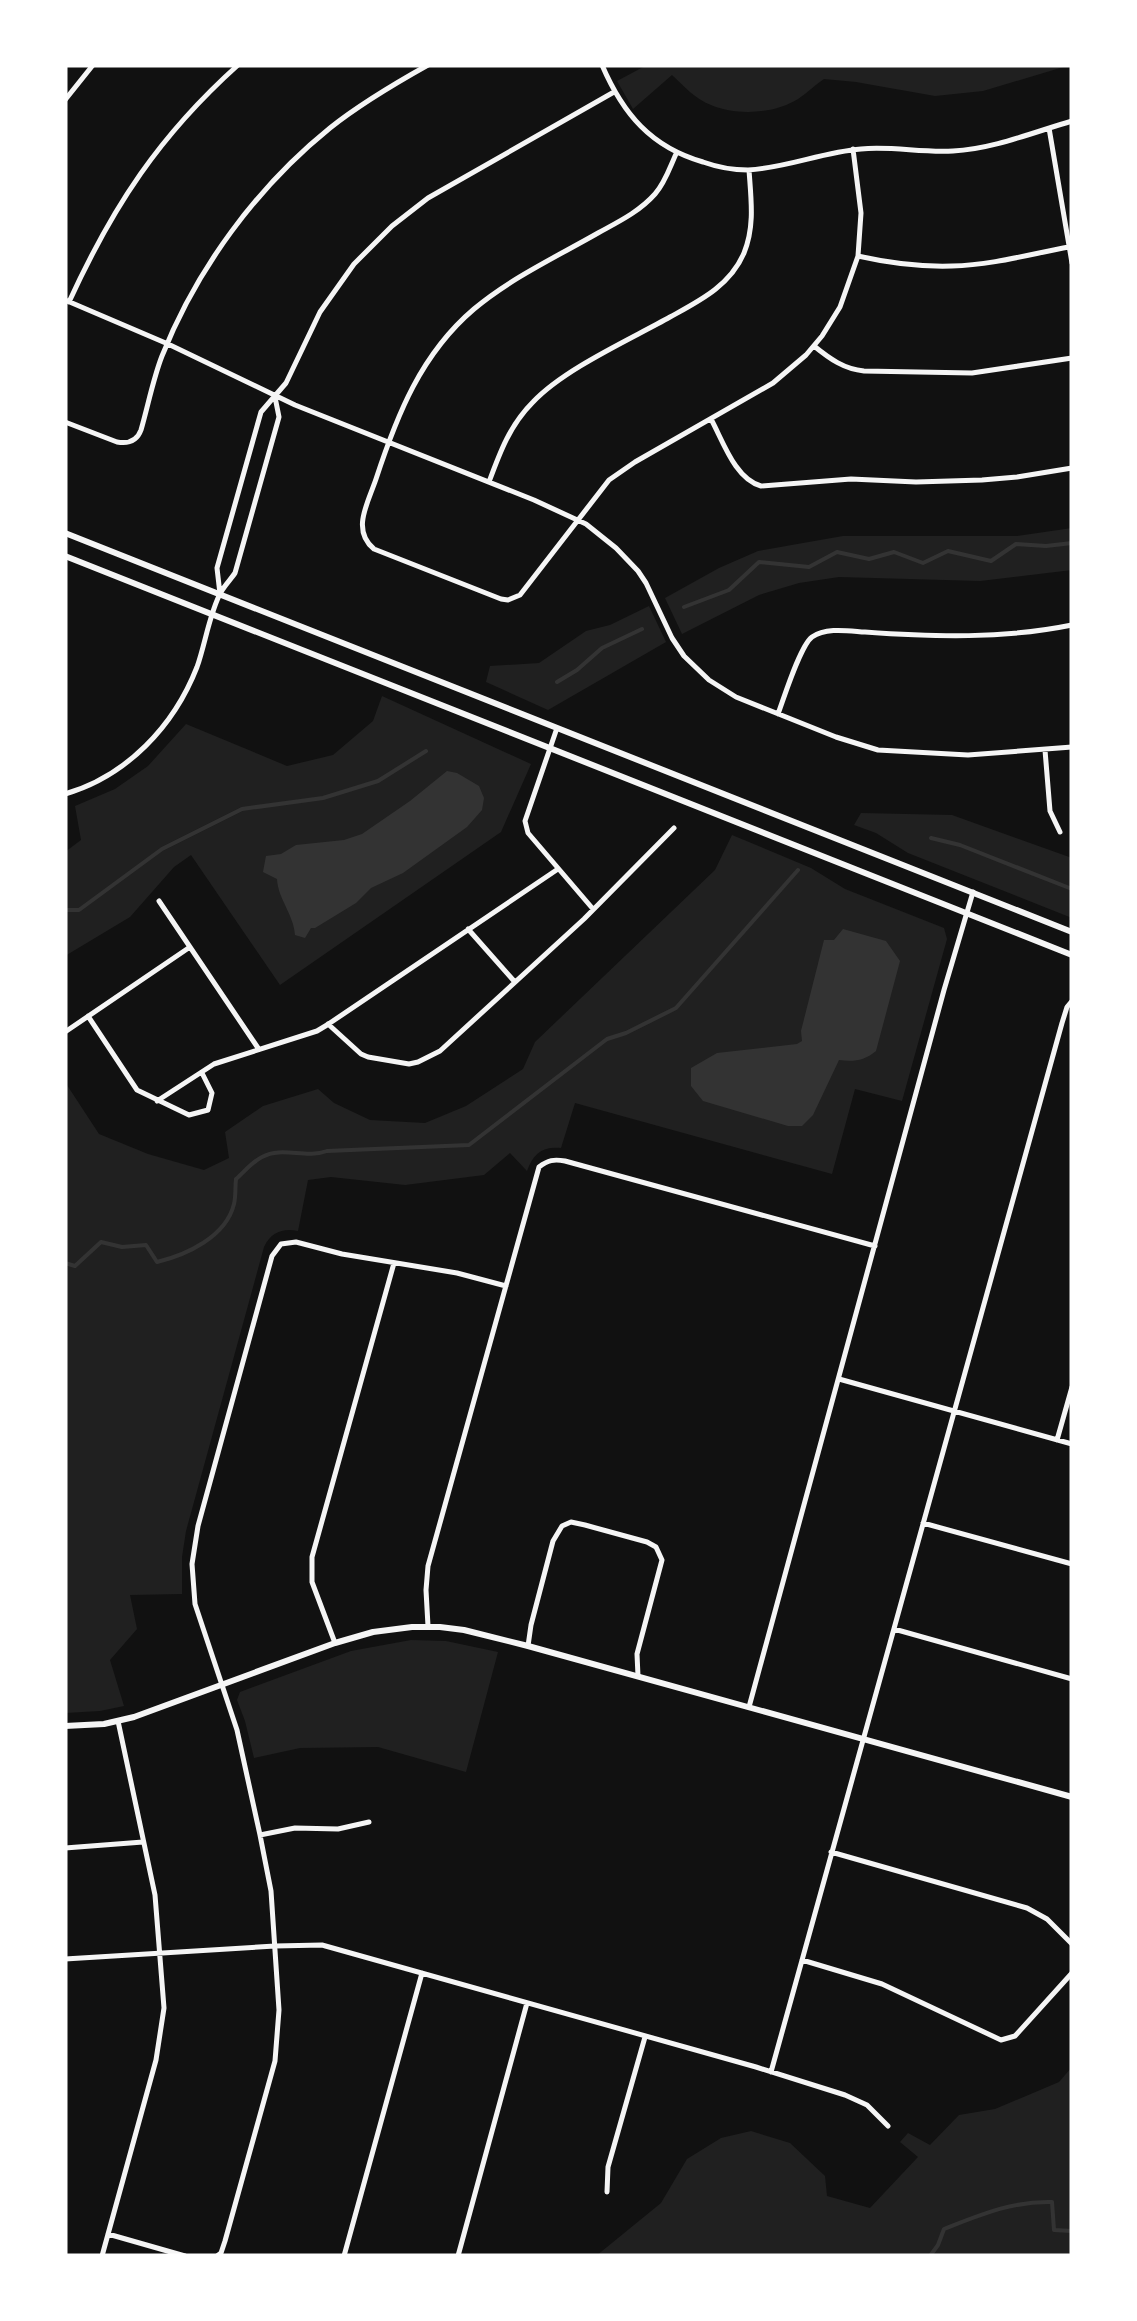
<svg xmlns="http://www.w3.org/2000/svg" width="1137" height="2321" font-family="'Times New Roman',serif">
  <rect width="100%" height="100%" fill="#111"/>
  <path fill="#202020" d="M647 65H1070L983 91 935 96 856 82 824 79C815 85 807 93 798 99 774 114 737 116 711 105 695 99 684 86 672 75L633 109 617 81Z
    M1072 528V570L980 581 839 577 799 583 759 595 682 634 665 598 719 568 758 551 843 536H1017Z
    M649 606 666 642 548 710 486 682 490 666 539 663 586 631 610 625Z
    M382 696 531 764 501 832 280 985 191 855 174 867 130 917 65 956V852L81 840 75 806 115 789 148 766 186 724 287 766 333 755 373 721Z
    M861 813 952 815 1072 858V918L908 853 876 833 854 825Z
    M732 835 811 868 845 889 944 928 947 939 902 1101 855 1089 832 1174 575 1103 561 1148C542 1146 533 1154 527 1171L510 1153 484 1175 405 1185 331 1177 308 1180 298 1231C283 1228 271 1232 264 1247L186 1531 182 1557V1594L130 1595 137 1629 110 1660 124 1706 100 1711 65 1713V1082L99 1134 148 1154 204 1170 229 1158 225 1132 263 1106 318 1089 334 1103 370 1120 425 1123 466 1106 523 1069 535 1042 715 870Z
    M411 1640 446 1641 498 1652 466 1772 378 1747 300 1748 254 1758 245 1721 237 1700 240 1692 351 1651Z
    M1072 2067V2256H596L661 2203 687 2159 721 2138 751 2131 790 2143 825 2176 827 2196 870 2208 918 2157 900 2142 908 2133 930 2145 959 2115 995 2109 1059 2082Z"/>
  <path fill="#333" d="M447 771 457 773 479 786 484 798 482 810 467 827 403 873 371 888 356 903 315 928H311L305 938 295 935C294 915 278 899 277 879L263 872 266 856 281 854 296 845 344 840 362 834 410 801Z
    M843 929 886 941 900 961 876 1051C864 1061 853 1062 839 1060L813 1115 802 1126H788L703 1101 691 1086V1068L717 1053 797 1044 802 1041 801 1031 824 940H834Z"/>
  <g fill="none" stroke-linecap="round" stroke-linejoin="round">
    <path stroke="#333" stroke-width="4" d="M684 607 729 590 759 562 809 567 837 552 869 559 894 552 923 563 948 551 991 561 1016 544 1046 546 1072 543
      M557 682 577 670 602 648 642 629
      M931 838 960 845 1072 889
      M65 910H79L162 849 242 809 323 798 378 781 426 751
      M65 1263 75 1266 101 1242 122 1247 146 1245 157 1262C186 1255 226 1237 234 1204 236 1196 235 1187 236 1179 244 1172 252 1162 262 1157 282 1146 306 1159 327 1151L469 1145 607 1039 626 1033 676 1008 798 870
      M930 2256 938 2245 944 2229C980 2215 1012 2201 1052 2202L1054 2230 1072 2231"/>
    <path stroke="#f5f5f5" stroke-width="5" d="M602 65C623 114 651 147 703 162 717 167 733 170 748 170 786 168 823 152 861 149 892 146 922 153 953 151 993 149 1034 132 1072 121
      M65 100 93 65
      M1049 128 1072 263
      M676 154C670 167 665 183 655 194 639 212 618 222 598 233 556 257 511 278 474 309 421 354 397 415 376 479 368 503 351 530 374 549L501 599 508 600 520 595 609 480 635 462 773 383 806 355 822 336 840 307 858 256 861 213 853 149
      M858 256C889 263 921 267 952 266 992 265 1031 254 1069 247
      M65 300 168 344 295 405 534 500 586 524 616 548 638 571 646 583 672 638 684 656 709 680 736 697 836 737 878 750 968 755 1072 747
      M69 302C113 206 159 136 238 65
      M814 346C830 359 844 369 864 371L972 373 1072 358
      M711 419C723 441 735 479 761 486L851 479 916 482 982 480 1017 477 1072 468
      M65 422 117 442C128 444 137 441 141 430 148 406 153 379 162 356 197 268 257 187 330 128 360 104 394 84 428 65
      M489 482C500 452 510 425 533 402 564 369 629 340 670 317 699 301 730 286 744 253 755 226 751 199 749 170
      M220 594 217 568 261 412 286 383 320 312 354 264 392 226 428 198 614 92
      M778 714C784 698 800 646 812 637 826 627 849 631 865 632 935 637 1003 639 1072 625
      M557 728 525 821 528 833 593 909
      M1045 750 1050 811 1060 832
      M65 794C127 776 174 726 197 667 205 645 210 611 221 592 225 585 231 579 235 573L279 417 275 397
      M159 901 258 1048
      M468 929 514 981
      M88 1016 137 1090 189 1115 208 1110 212 1093 202 1073
      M328 1024 361 1054 368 1057 409 1064 418 1062 440 1051 584 919 674 828
      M65 1032 190 947
      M157 1101 214 1064 317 1031 327 1025 558 869
      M839 1379 1072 1444
      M1057 1440 1072 1387
      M923 1523 1072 1564
      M428 1626 426 1590 428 1566 539 1167C548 1160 554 1159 565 1161L875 1246
      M894 1629 1072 1679
      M335 1643 312 1582V1557L394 1263
      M528 1646 531 1625 553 1541 562 1526 571 1522 585 1525 647 1542 656 1547 662 1560 637 1654 638 1676
      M749 1707 944 990 973 892
      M260 1835 295 1828 338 1829 369 1822
      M65 1848 143 1842
      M831 1852 1027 1908 1047 1919 1072 1944
      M65 1959 275 1946 322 1945 756 2067 845 2095 867 2105 888 2126
      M802 1960 882 1984 1001 2040 1015 2036 1072 1973
      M771 2072 1062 1023 1067 1007 1072 1001
      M607 2192 608 2167 645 2037
      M108 2234 185 2256
      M102 2256 156 2060 164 2008 155 1895 118 1721
      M217 2256 221 2253 225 2241 275 2061 279 2010 271 1891 260 1835 237 1730 195 1604 192 1564 198 1526 272 1256 281 1244 296 1242 342 1254 457 1273 506 1286
      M344 2256 422 1973
      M458 2256 527 2003"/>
    <path stroke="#f5f5f5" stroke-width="6" d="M65 1726 104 1724 134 1717 335 1643 373 1632 412 1627H440L464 1630 528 1646 1072 1797"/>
    <path stroke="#f5f5f5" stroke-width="6" d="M65 533 1072 932
      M65 556 1072 955"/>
  </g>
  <rect width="1137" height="2321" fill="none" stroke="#ffffff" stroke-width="135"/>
</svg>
